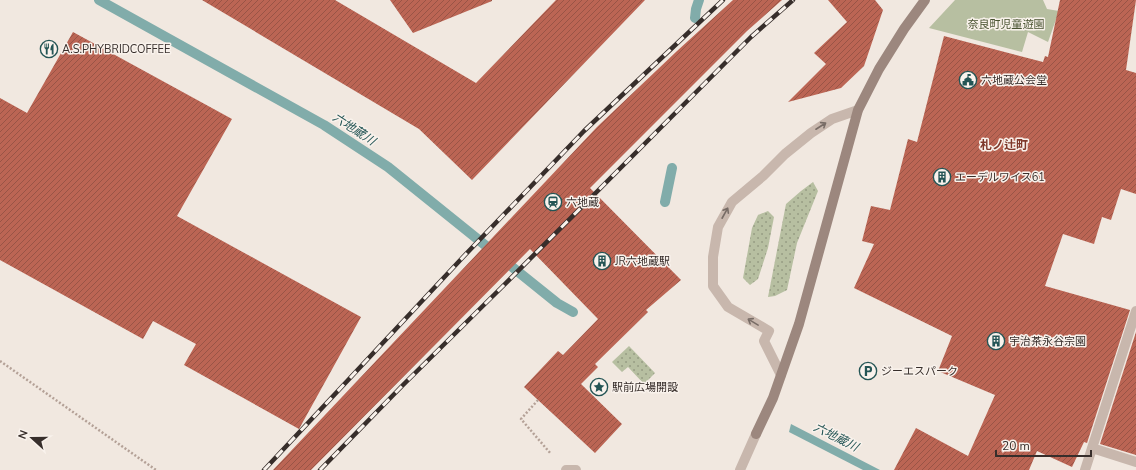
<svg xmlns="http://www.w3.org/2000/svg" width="1136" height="470" font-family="'Nunito Sans','Noto Sans JP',sans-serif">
  <defs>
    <pattern id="grass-dots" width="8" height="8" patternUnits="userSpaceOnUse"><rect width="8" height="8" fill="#b7bfa1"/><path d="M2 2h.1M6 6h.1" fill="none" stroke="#969c83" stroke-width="1.8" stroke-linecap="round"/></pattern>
    <pattern id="building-hatch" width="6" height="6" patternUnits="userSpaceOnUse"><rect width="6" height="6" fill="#bb6554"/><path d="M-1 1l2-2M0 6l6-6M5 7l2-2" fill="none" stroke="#995446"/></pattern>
  </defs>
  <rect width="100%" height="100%" fill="#f1e8e0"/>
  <path fill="url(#grass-dots)" d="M813 182 818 191 797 243 787 290 775 296 768 297 786 204 801 191Z
    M768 211 774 217 768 248 758 279 750 285 743 278 752 228 758 215Z
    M629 346 655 373 644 384 628 367 622 372 612 362Z"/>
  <path fill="#b7bfa1" d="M955 0H1043L1047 9 1059 11 1048 42 1028 32 1022 52 929 28Z"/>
  <path fill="#81acaa" d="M791 424 880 470H863L789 432Z"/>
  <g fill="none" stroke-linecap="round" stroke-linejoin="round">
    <path stroke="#81acaa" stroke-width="10" d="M99 0 324 125 388 167 557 303 573 312
      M695 18 696 9 699 0
      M665 202 672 168"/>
  </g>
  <path fill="url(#building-hatch)" d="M202 0H335L476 83 556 0H645L472 180 419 129Z
    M390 0H492V1L413 33Z
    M733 0H782L747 31 590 188 681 280 646 310 648 312 595 364 598 367 581 384 622 424 595 453 524 387 558 351 563 355 598 319 530 249 311 470H273L597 127 677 51Z
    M828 0H875L883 10 864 66 841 88 788 102 826 64 814 53 847 22Z
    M1060 0H1136L1126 70 1136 73V194L1121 189 1111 220 1102 217 1094 244 1063 234 1045 286 1130 310 1087 443 1084 442 1072 467 1037 451 1029 470H894L916 428 968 456 995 395 938 371 952 336 854 288 874 244 862 241 871 206 890 210 908 139 917 142 944 36 1043 62 1045 56 1048 57Z
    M73 32 232 119 177 216 361 317 299 429 184 365 196 344 153 321 143 339 0 260V98L27 113Z
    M1136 332V455L1100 444Z"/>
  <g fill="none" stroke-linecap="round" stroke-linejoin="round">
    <path stroke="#b4a197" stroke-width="2.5" stroke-dasharray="2 2" stroke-linecap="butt" d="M0 361 156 470
      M538 400 521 419 551 454"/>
    <path stroke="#c8b7ad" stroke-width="10" d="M781 375 764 341 769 331 728 307 713 286V257L718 227 732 202 763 176 785 154 811 133 832 119 858 110
      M1092 448 1136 462
      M566 470H576
      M740 470 756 434
      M1085 470 1136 311"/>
    <path stroke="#9c877e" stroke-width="10" d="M756 434 773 398 799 324 858 110 879 69 904 29 925 0"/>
    <defs>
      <path id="rail" d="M264 470 465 255 584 131 723 0
        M320 470 403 385 501 288 751 37 793 0"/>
    </defs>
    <use href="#rail" stroke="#372e2b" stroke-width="4.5"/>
    <use href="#rail" stroke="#f9f2ec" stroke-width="3" stroke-dasharray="9" stroke-linecap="butt"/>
  </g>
  <defs><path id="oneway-shaft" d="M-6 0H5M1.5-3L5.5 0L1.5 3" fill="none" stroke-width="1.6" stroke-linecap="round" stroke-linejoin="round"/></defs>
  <g stroke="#786c66">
    <use href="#oneway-shaft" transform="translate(821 126) rotate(-33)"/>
    <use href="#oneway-shaft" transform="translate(725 213) rotate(-61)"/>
    <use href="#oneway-shaft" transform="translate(753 322) rotate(-149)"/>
  </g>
  <defs>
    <symbol id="restaurant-ring" viewBox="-11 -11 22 22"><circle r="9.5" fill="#f9f2ec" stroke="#245555" stroke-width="1.5"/><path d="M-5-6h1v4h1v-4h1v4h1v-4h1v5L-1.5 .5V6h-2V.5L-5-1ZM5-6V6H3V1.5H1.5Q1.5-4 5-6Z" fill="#245555"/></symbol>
    <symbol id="civic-ring" viewBox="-11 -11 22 22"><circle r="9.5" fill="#f9f2ec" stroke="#245555" stroke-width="1.5"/><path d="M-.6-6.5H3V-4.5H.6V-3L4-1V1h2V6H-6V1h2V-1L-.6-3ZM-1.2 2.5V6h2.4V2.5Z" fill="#245555"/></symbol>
    <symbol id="building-ring" viewBox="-11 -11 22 22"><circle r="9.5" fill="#f9f2ec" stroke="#245555" stroke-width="1.5"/><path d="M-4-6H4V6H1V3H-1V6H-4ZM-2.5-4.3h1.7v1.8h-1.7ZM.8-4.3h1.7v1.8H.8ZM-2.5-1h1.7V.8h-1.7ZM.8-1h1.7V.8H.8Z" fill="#245555"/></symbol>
    <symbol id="station-ring" viewBox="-11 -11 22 22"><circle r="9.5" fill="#f9f2ec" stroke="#245555" stroke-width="1.5"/><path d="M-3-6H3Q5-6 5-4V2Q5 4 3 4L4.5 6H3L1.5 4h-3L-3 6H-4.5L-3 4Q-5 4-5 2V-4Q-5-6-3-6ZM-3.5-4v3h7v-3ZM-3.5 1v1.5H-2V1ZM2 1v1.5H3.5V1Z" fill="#245555"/></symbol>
    <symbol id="parking-ring" viewBox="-11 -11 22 22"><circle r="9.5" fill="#f9f2ec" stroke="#245555" stroke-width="1.5"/><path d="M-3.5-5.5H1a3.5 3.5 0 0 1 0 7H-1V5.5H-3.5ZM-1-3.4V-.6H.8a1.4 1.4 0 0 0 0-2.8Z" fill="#245555"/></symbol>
    <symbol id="sight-ring" viewBox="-11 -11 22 22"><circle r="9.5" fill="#f9f2ec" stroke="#245555" stroke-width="1.5"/><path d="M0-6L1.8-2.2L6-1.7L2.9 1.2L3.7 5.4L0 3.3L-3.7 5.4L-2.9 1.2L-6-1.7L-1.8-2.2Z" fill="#245555"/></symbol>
  </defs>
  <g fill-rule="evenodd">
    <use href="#restaurant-ring" x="39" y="39" width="20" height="20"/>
    <use href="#civic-ring" x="958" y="70" width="20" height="20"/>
    <use href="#building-ring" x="932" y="167" width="20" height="20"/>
    <use href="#station-ring" x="543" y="192" width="20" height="20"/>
    <use href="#building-ring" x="592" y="251" width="20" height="20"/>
    <use href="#building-ring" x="986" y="331" width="20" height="20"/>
    <use href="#parking-ring" x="858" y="361" width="20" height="20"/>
    <use href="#sight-ring" x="589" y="377" width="20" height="20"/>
  </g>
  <g text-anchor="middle" stroke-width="3" stroke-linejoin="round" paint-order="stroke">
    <g font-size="11" fill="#495331" stroke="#f9f2ec">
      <text x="1006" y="28">奈良町児童遊園</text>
    </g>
    <g font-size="11" fill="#372e2b" stroke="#f9f2ec" text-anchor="start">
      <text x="62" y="53">A.S.PHYBRIDCOFFEE</text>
      <text x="981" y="84">六地蔵公会堂</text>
      <text x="955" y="181">エーデルワイス61</text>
      <text x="566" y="206">六地蔵</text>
      <text x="615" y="265">JR六地蔵駅</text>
      <text x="1009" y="345">宇治茶永谷宗園</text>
      <text x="881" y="375">ジーエスパーク</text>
      <text x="612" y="391">駅前広場開設</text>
    </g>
    <g font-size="12" font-style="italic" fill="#245555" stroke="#f9f2ec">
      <text transform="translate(354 129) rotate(33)" y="4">六地蔵川</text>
      <text transform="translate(836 437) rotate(27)" y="4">六地蔵川</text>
    </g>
    <g font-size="12" font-weight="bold" fill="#7f392b" stroke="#f9f2ec">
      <text x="1004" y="149">札ノ辻町</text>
    </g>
  </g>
  <g transform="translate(32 438) rotate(291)" stroke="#f9f2ec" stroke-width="3" paint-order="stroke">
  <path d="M0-3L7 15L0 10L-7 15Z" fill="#372e2b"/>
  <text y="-6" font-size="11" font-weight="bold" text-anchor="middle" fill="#372e2b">N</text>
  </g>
  <path d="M996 450v6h95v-6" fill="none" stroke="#372e2b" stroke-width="2"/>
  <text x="1002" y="450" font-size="12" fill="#372e2b" stroke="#f9f2ec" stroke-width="3" paint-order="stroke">20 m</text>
</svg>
